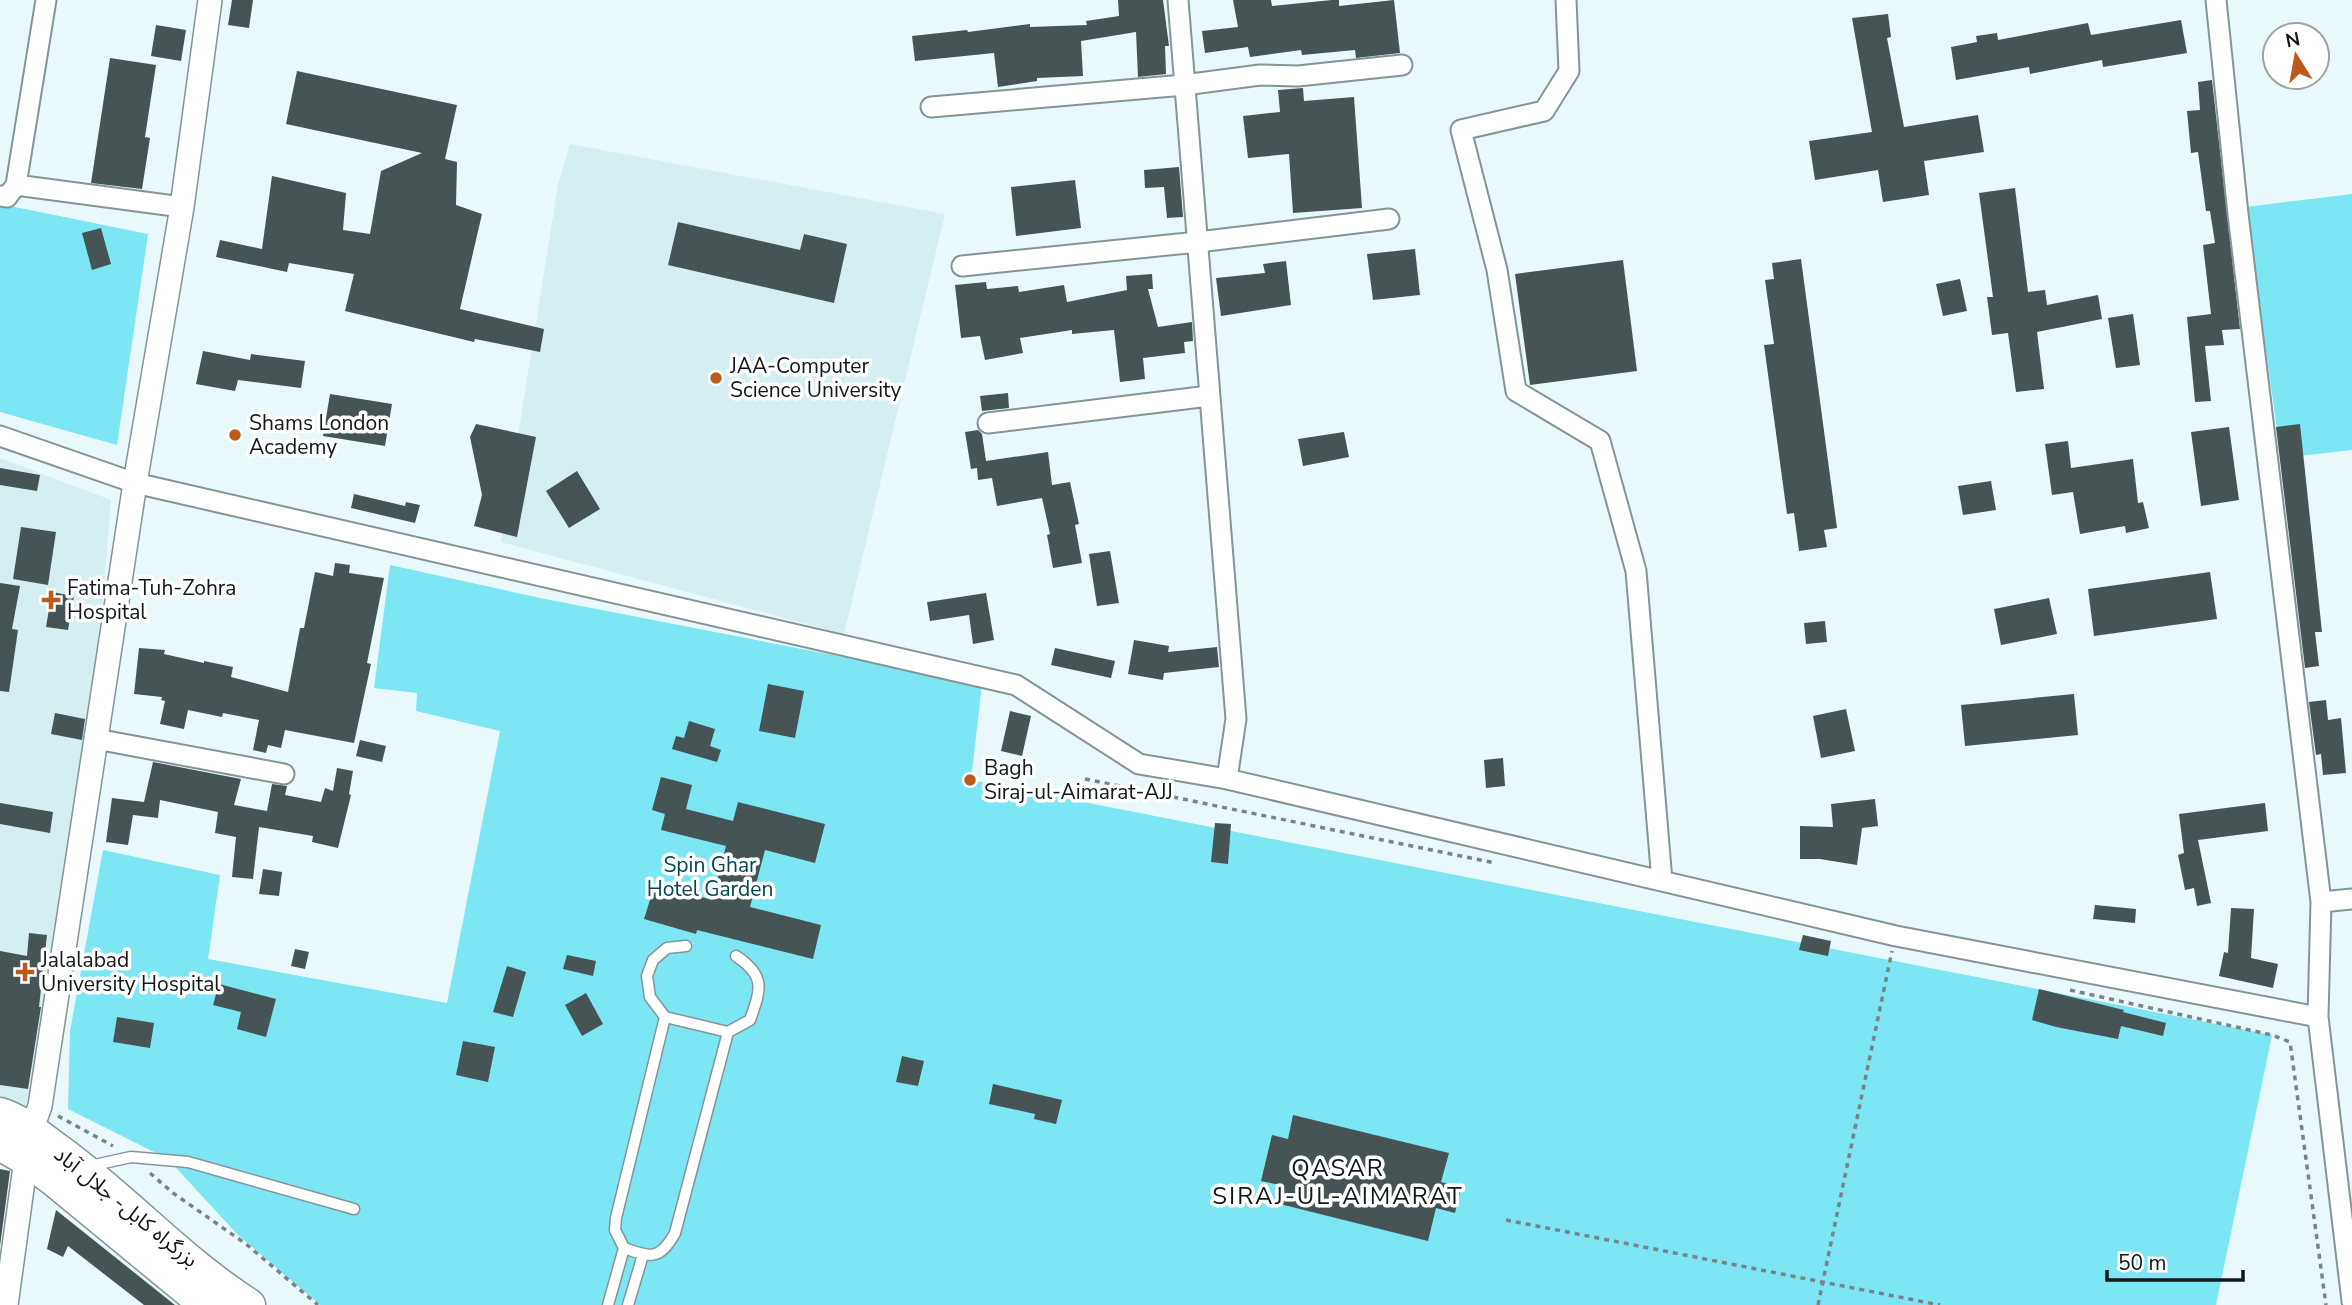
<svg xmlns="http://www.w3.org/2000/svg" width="2352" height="1305" font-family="'Nunito Sans','Noto Sans Arabic',sans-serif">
  <rect width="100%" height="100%" fill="#e9f9fb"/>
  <path fill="#d4eef1" d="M570 144 945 214 844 634 501 542 558 185Z
    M0 458 111 500 94 701 28 1114 0 1105Z"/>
  <path fill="#7ce6f4" d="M2352 194V450L2281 458 2246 207Z
    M0 204 148 234 117 445 0 412Z
    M390 565 545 599 982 684 971 780 2272 1035 2216 1305H320L237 1234 168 1159 68 1109 70 1031 103 850 220 875 208 959 447 1003 500 731 416 711 417 693 374 688Z"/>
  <path fill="#465455" d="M232 0H253L249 28 228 25Z
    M1118 0H1163L1169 46H1165L1166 74 1138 77 1136 32 1081 41 1083 76 1037 78V81L998 87 994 53 915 61 912 36 967 30 968 32 1030 24V27L1087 25 1086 21 1119 16Z
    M1233 0H1271L1272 6 1332 0H1339V6L1394 0 1400 53 1356 58 1355 50 1302 55 1301 50 1250 57 1248 47 1205 53 1202 31 1238 27Z
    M1888 14 1891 37 1887 38 1904 127 1978 115 1984 152 1924 161 1929 195 1883 202 1878 170 1815 180 1809 141 1872 132 1852 18Z
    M2181 20 2187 53 2103 67 2102 60 2030 74 2029 67 1956 80 1951 47 1977 42 1976 36 1997 33 1998 40 2088 23 2091 35Z
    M156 25 186 30 181 61 151 56Z
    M110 58 156 65 145 137 150 138 142 189 91 183Z
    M297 71 457 105 445 159 457 162 456 205 482 214 460 309 544 329 540 352 475 339 474 342 345 311 354 274 289 263 287 272 216 257 220 240 262 249 272 176 346 193 343 230 370 234 381 171 422 153 286 124Z
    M2212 80 2240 329 2222 330 2224 345 2205 346 2211 401 2195 402 2187 317 2211 314 2203 245 2215 243 2210 211H2206L2198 152 2191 153 2187 111 2200 110 2198 82Z
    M1303 88 1304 101 1354 97 1362 208 1293 213 1289 154 1248 158 1243 116 1280 112 1278 90Z
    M1179 167 1183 217 1167 218 1164 187 1145 188 1144 170Z
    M1075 180 1081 228 1016 236 1011 187Z
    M2015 188 2028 292 2045 290 2047 305 2098 295 2102 319 2037 332 2044 389 2016 392 2008 333 1992 335 1987 297H1993L1979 193Z
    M678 222 800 250 804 234 847 244 834 303 668 265Z
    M101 228 111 264 92 270 82 233Z
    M1415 249 1420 295 1373 300 1367 254Z
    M1801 259 1837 528 1824 530 1827 547 1799 551 1794 513 1787 514 1764 345 1774 344 1765 280 1774 279 1772 263Z
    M1623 260 1637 371 1530 385 1515 274Z
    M1286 261 1291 305 1221 316 1216 278 1265 273 1263 264Z
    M1152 274 1153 289H1148L1158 327 1192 322 1193 341 1184 342 1185 353 1143 358 1145 379 1120 382 1114 330 1072 334V330L1020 338 1023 353 985 360 980 336 961 338 955 285 986 282 987 289 1018 286 1019 292 1064 285 1067 302 1127 290 1126 276Z
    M1960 279 1967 311 1943 316 1936 284Z
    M2133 314 2140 365 2116 368 2108 318Z
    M203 351 250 360 251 354 305 361 301 388 238 380 235 391 196 384Z
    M1008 393 1009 408 982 411 980 396Z
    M330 394 392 404 385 446 323 436Z
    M476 424 536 437 517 537 474 526 482 495 470 437Z
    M2300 424 2322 632H2315L2319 666 2305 668 2276 427Z
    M2229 427 2239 500 2201 506 2191 432Z
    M978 430 982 434 986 461 1048 452 1052 485 1070 482 1079 524 1075 525 1082 563 1053 568 1047 535 1050 534 1042 498 997 506 992 478 978 480 977 468 971 469 965 432Z
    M1344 432 1349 457 1303 466 1298 439Z
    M2068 441 2071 468 2133 459 2138 503 2143 502 2149 528 2126 533 2125 526 2080 534 2073 492 2052 495 2045 444Z
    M0 468 40 475 37 491 0 485Z
    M577 471 600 509 569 528 546 491Z
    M1991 481 1996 510 1963 515 1958 486Z
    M354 494 405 506 406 502 420 505 415 523 351 508Z
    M21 527 56 532 48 585 13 579Z
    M1110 551 1119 603 1097 606 1089 554Z
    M335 563 350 565 349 573 384 578 367 663 371 664 354 743 285 730 281 748 268 745 266 753 253 750 259 720 223 713 222 717 188 710 184 729 160 724 165 701 161 700 162 697 134 694 139 648 165 650 164 654 204 663V661L233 667 231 677 288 692 300 628H304L315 572 333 576Z
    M2210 572 2217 619 2094 636 2088 589Z
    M0 583 20 586 12 629 18 630 9 692 0 691Z
    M52 592 74 596 68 630 46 627Z
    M986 593 994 640 973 644 969 615 930 621 927 602Z
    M2049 598 2057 634 2001 645 1994 609Z
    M1825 621 1827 642 1806 644 1804 623Z
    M1134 640 1169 646 1168 652 1217 647 1219 667 1164 673 1163 680 1128 674Z
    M1055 648 1115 661 1111 678 1051 665Z
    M768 684 804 691 795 738 759 731Z
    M2074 694 2078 735 1965 746 1961 705Z
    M2326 700 2328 720 2341 718 2346 773 2323 775 2321 754 2316 755 2309 702Z
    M1846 709 1855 751 1821 758 1813 716Z
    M1010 711 1031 716 1022 756 1001 751Z
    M55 713 85 719 82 740 51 734Z
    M689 721 715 729 710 746 721 750 717 762 672 749 676 736 684 738Z
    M360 740 386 746 382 762 356 756Z
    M1503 758 1505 786 1486 788 1484 760Z
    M153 762 241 779 234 805 267 811 272 784 287 786 285 795 321 802 325 788 333 791 337 768 353 771 349 794 351 795 338 848 312 842 313 836 259 827 253 879 232 877 236 837 215 833 218 812 160 800 158 818 133 815 128 845 106 842 112 798 144 802Z
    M661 777 692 785 686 809 733 821 738 802 825 824 815 863 765 850 750 907 821 925 813 959 697 930 696 934 644 919 655 884 712 900 726 846 661 830 665 814 652 810Z
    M1875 799 1878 826 1862 828 1857 865 1820 859H1800V826L1833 827 1831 804Z
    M0 803 53 812 50 833 0 824Z
    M2265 803 2268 831 2198 840 2211 903 2197 906 2194 888 2185 890 2178 855 2184 853 2179 814Z
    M1215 823 1231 824 1228 864 1211 862Z
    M263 869 282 872 279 896 259 894Z
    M2095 905 2136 909 2135 923 2093 919Z
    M2231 908 2254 909 2251 958 2278 964 2273 988 2219 976 2224 952 2228 953Z
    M29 933 47 935 39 1007H41L28 1089 0 1085V951L27 956Z
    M1803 935 1831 941 1828 956 1799 950Z
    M295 949 309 952 305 969 291 966Z
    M567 955 596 961 593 976 563 969Z
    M507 966 526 972 513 1017 493 1012Z
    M219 984 276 999 266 1037 237 1029 241 1012 213 1005Z
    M2039 989 2124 1010 2123 1012 2166 1023 2163 1036 2121 1026 2118 1039 2056 1027 2032 1020Z
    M586 993 603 1024 582 1036 565 1005Z
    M117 1017 154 1023 150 1048 113 1042Z
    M463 1041 495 1047 488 1082 456 1075Z
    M902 1056 924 1061 918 1086 896 1082Z
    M993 1084 1062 1100 1056 1124 1034 1119 1035 1114 989 1104Z
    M1293 1115 1449 1153 1441 1182 1461 1187 1455 1213 1436 1208 1428 1241 1276 1203 1280 1185 1261 1181 1272 1135 1288 1139Z
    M0 1169 10 1171 0 1246Z
    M56 1210 175 1305H144L68 1246 63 1257 47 1249Z"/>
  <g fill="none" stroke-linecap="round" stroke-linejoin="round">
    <defs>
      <path id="service" d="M686 946 667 948 653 960 647 976 650 997 665 1017 728 1032 750 1020C761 989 766 976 736 956
        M665 1017 616 1218 615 1230 624 1248C651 1258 660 1260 675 1233L728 1032
        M90 1166 131 1157 188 1162 354 1209
        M608 1305 624 1248
        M628 1305 643 1255"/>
      <path id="minor" d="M1178 0 1236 719 1227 779
        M1566 0 1569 71 1544 111 1461 130 1497 270 1516 391 1600 441 1636 571 1662 881
        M2216 0 2238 214 2321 902
        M931 107 1184 85 1260 75 1298 76 1402 65
        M16 185 46 0
        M0 196 7 197 16 185 182 207
        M962 266 1198 242 1389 219
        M988 423 1209 396
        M0 436 135 483 1016 685 1139 764 1227 779 1896 936 2318 1017 2352 1301
        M96 739 284 774
        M2318 1017 2321 902 2352 899"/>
      <path id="tertiary" d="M6 1305 26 1159 31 1131 40 1106 135 483 182 207 210 0"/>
      <path id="trunk" d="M0 1114C22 1121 41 1138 59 1151 125 1199 180 1261 249 1305
        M0 1144 26 1159 54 1180 206 1305"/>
    </defs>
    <use href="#service" stroke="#859496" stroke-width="13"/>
    <use href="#minor" stroke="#859496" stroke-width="23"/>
    <use href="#tertiary" stroke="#859496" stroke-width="26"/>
    <use href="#trunk" stroke="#859496" stroke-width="35"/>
    <path stroke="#7a8486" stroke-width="3.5" stroke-dasharray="5 5" stroke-linecap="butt" d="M1085 779 1495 863
      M2070 990 2272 1035 2290 1042 2326 1305
      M58 1116 113 1146
      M150 1173 173 1193 246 1244 318 1305
      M1506 1220 1940 1305
      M1818 1305 1892 951"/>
    <use href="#service" stroke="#fff" stroke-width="10"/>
    <use href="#minor" stroke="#fff" stroke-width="19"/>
    <use href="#tertiary" stroke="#fff" stroke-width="23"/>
    <use href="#trunk" stroke="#fff" stroke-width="32"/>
  </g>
  <g fill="#bc5a1d" stroke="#fff" stroke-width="2.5">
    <circle cx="716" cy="378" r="7"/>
    <circle cx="235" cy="435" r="7"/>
    <path d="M47.5 589.5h7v7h7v7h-7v7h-7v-7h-7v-7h7z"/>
    <circle cx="970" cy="780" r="7"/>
    <path d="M21.5 961.5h7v7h7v7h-7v7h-7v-7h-7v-7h7z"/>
  </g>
  <g text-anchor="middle" stroke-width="7" stroke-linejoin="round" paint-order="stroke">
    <g font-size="21" fill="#121718" stroke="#fff" text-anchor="start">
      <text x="730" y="373">JAA-Computer<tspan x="730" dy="24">Science University</tspan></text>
      <text x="249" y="430">Shams London<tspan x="249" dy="24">Academy</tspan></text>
      <text x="67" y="595">Fatima-Tuh-Zohra<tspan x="67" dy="24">Hospital</tspan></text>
      <text x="984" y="775">Bagh<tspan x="984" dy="24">Siraj-ul-Aimarat-AJJ</tspan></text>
      <text x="41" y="967">Jalalabad<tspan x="41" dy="24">University Hospital</tspan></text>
    </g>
    <g font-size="21" fill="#00474f" stroke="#fff">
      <text x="710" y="872">Spin Ghar<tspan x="710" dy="24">Hotel Garden</tspan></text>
    </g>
    <g font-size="21" fill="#121718" stroke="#fff">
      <text transform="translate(126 1207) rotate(39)" y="7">بزرگراه کابل- جلال آباد</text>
    </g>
    <g font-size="24" letter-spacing="2" fill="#121718" stroke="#fff">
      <text x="1338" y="1176">QASAR<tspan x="1338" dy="28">SIRAJ-UL-AIMARAT</tspan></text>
    </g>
  </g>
  <g transform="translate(2296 56) rotate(349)"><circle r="33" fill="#ffffff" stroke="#a0a2a3" stroke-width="2"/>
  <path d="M0-5L12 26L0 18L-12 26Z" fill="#bc5a1d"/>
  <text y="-10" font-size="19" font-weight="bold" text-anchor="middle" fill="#121718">N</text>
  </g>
  <path d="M2107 1270v10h136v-10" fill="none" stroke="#121718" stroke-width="3.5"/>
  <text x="2118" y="1270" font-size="21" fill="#121718" stroke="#ffffff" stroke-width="5" paint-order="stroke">50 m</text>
</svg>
